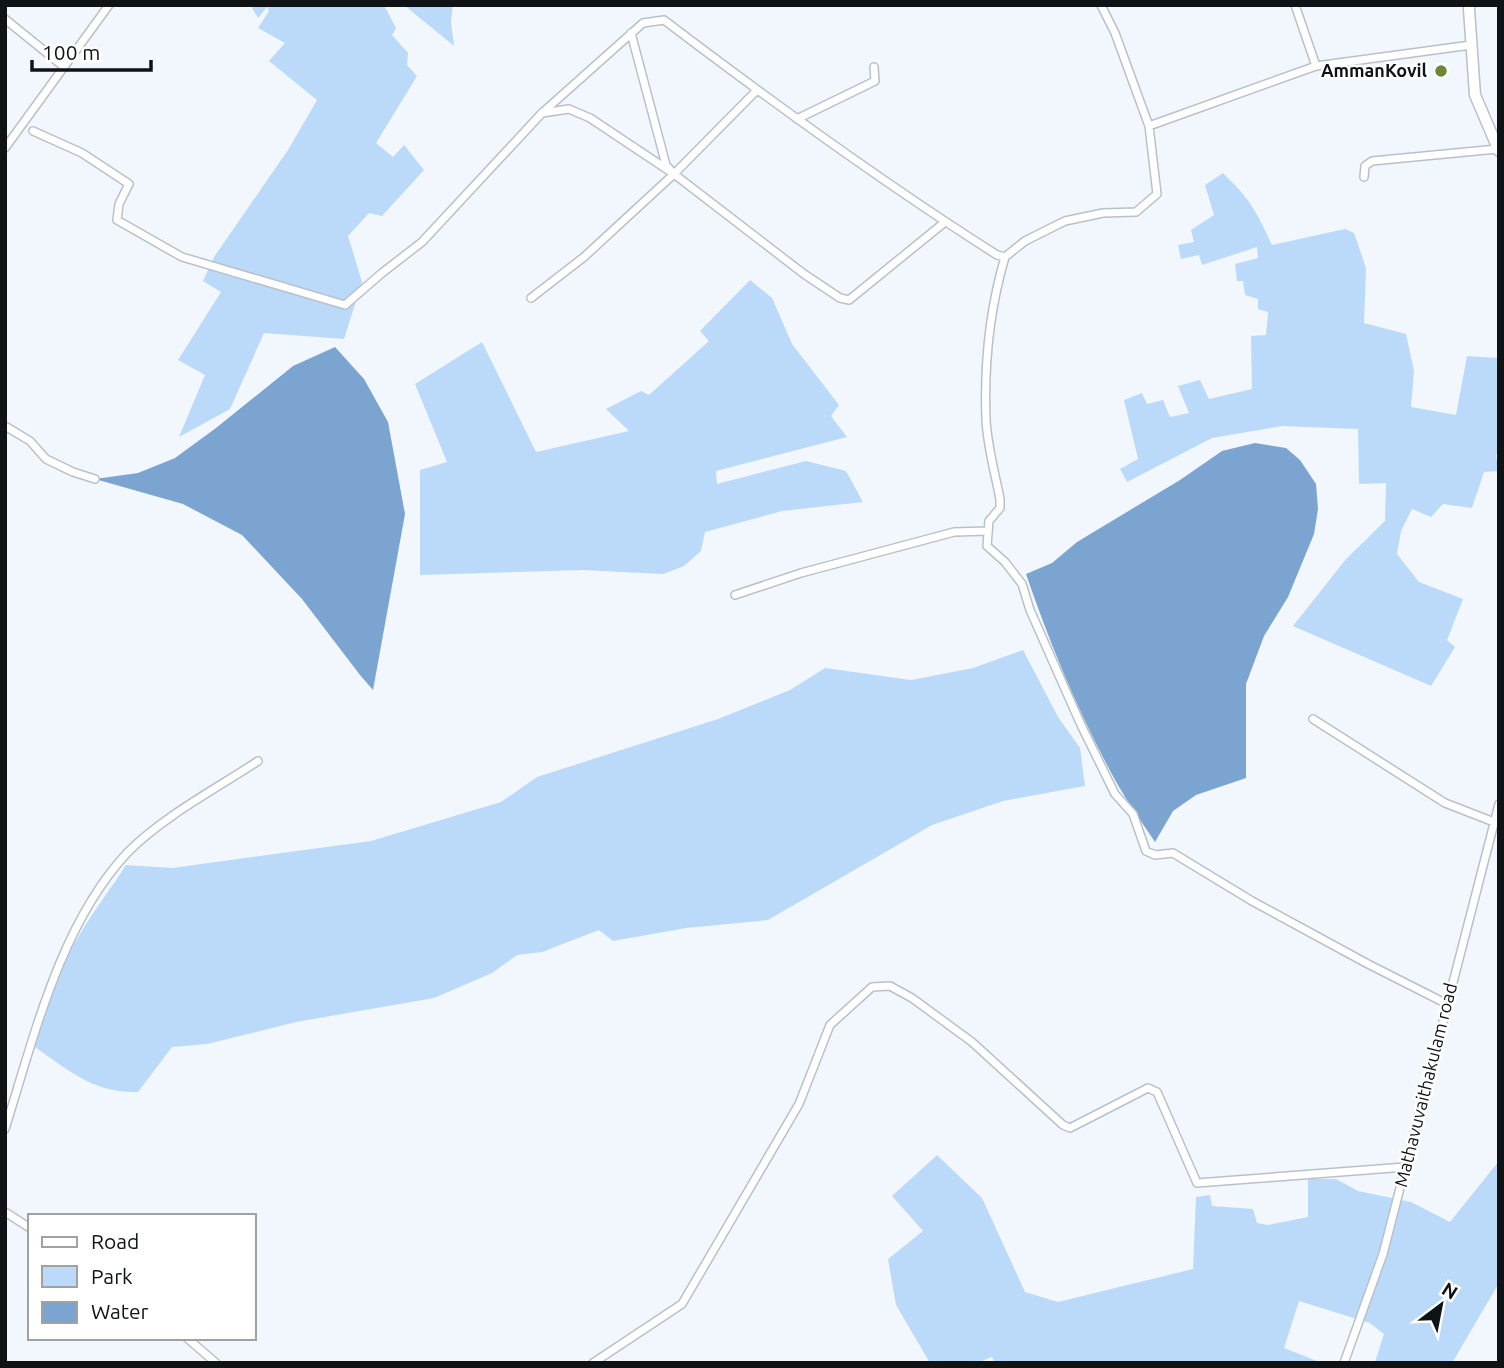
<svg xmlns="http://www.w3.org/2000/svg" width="1504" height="1368" font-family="Ubuntu,sans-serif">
  <rect width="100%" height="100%" fill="#f1f7fd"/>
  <path fill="#bbdafa" d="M253 5H384L396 28 392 35 408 53 407 65 417 76 376 143 393 157 404 145 424 170 382 216 369 213 348 236 362 282 344 339 264 333 230 409 179 437 205 375 178 360 221 292 203 281 214 257 288 150 317 100 269 61 285 43 258 28 269 11 267 7 258 18 252 8Z
    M404 5H453L451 22 454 46Z
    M1223 173C1251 200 1256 211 1272 245L1345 229 1354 233 1366 268 1364 323 1406 334 1414 371 1411 407 1456 415 1467 356 1499 358V446L1496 456 1499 471 1484 472 1472 508 1443 504 1431 517 1412 509 1401 531 1397 554 1419 582 1463 599 1447 640 1455 647 1431 686 1293 626 1346 559 1385 521 1386 483 1359 484 1358 429 1282 426 1212 438 1127 482 1120 469 1138 459 1124 400 1142 393 1147 404 1163 400 1170 417 1189 413 1178 386 1200 380 1209 399 1252 389 1251 336 1266 335 1268 312 1258 309V299L1245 295 1243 281H1237L1235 264 1258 258 1257 247 1202 265 1199 255 1181 259 1178 245 1194 242 1191 230 1214 215 1205 185Z
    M750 280 772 298 792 344 839 405 831 416 847 437 716 471 717 484 806 461 846 471 863 502 782 511 705 532 701 551 684 566 663 574 583 570 420 575V470L447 462 415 384 482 342 536 452 629 431 606 409 641 391 649 395 709 341 700 331Z
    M1023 650 1058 717 1080 748 1085 786 1003 801 932 825 768 920 686 928 613 941 599 930 542 952 517 955 492 973 434 998 296 1022 207 1044 172 1047 138 1092C96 1094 67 1070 35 1047 45 1012 61 964 80 934 94 910 111 889 126 865L172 868 371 841 501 802 537 777 718 719 790 690 825 668 911 680 973 668Z
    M937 1155 982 1198 1025 1292 1058 1302 1193 1269 1196 1197 1210 1195 1212 1206 1253 1209 1257 1223 1268 1225 1308 1217V1179H1336L1358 1191 1411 1202 1450 1222 1499 1161V1283L1452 1363 1375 1362 1384 1334 1370 1323 1299 1301 1284 1348 1322 1363H995L992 1357 977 1363H930L896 1305 888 1259 923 1231 892 1196Z"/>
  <path fill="#7ba5d0" d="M335 347 364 379 388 422 405 514 373 690 360 675 302 599 242 535 183 504 95 479 138 473 175 458 216 428 293 366Z
    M1255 443 1286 448 1300 460 1316 484 1318 509 1314 534 1288 597 1264 636 1246 684V778L1196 795 1173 811 1155 842C1141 821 1126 800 1114 778 1078 712 1050 644 1026 574L1052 563 1077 542 1180 480 1222 451Z"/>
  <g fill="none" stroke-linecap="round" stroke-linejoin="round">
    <defs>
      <path id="minor" d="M1101 5 1115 33 1149 126 1316 66 1471 45
        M1295 5 1316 66
        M5 19 63 66
        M631 33 666 165 674 174 804 274 840 298 849 300 945 222
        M542 113 569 109 590 118 674 174 757 90
        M797 119 875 81 874 67
        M33 131 82 153 129 184 119 204 117 220 182 257 345 305 382 273 422 242 542 113 643 23 664 20C772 102 882 182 997 255L1005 257 1025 241 1065 221 1103 213 1136 212 1157 194 1149 126
        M5 148 109 5
        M1364 177 1365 166 1372 161 1497 149
        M1005 257C990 308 984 365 986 419 987 445 995 473 1000 499V508L989 521 987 546 1005 562 1022 584 1030 610 1081 725 1115 794 1133 814 1146 851 1155 855 1173 853 1252 901 1368 964 1447 1004
        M531 298 584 257 674 174
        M5 426 30 441 46 459 73 472 95 479
        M735 595 801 573 954 532 988 531
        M1313 719 1445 803 1494 822
        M5 1129C34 1037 60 925 127 853 162 817 216 789 258 761
        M5 1212 30 1228
        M187 1338 216 1363
        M593 1363 682 1304 799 1104 830 1025 872 987 890 986 912 998 972 1042 1063 1125 1070 1128 1148 1088 1157 1092 1197 1183 1405 1167
        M1344 1363 1383 1254 1499 804"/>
      <path id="tertiary" d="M1470 5 1469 9 1475 95 1499 151"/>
    </defs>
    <use href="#minor" stroke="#b8c1cb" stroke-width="10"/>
    <use href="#tertiary" stroke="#b8c1cb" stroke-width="13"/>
    <use href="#minor" stroke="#fff" stroke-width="7"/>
    <use href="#tertiary" stroke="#fff" stroke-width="10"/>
  </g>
  <circle fill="#6f8537" stroke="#fff" stroke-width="2.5" cx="1441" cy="71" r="7"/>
  <g text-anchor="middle" stroke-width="5" stroke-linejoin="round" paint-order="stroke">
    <g font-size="18" font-weight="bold" fill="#101316" stroke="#fff" text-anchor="end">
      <text x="1427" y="77">AmmanKovil</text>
    </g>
    <g font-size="18" fill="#101316" stroke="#fff">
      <text transform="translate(1426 1085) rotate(-76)" y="6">Mathavuvaithakulam road</text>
    </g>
  </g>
  <rect width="1504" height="1368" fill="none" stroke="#101316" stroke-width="14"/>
  <rect x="28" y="1214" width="228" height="126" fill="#ffffff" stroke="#9fa1a2" stroke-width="2"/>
  <rect x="42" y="1237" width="35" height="10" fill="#ffffff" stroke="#9fa1a2" stroke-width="2"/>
  <text x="91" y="1249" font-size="21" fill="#101316">Road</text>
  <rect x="42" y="1266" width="35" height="21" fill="#bbdafa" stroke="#9fa1a2" stroke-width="2"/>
  <text x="91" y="1284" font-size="21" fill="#101316">Park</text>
  <rect x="42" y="1302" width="35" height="21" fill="#7ba5d0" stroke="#9fa1a2" stroke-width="2"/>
  <text x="91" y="1319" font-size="21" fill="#101316">Water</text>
  <g transform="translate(1441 1305) rotate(32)" stroke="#ffffff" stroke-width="5" paint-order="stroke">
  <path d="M0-5L12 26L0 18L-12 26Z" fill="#101316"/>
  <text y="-10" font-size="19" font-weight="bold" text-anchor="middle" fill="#101316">N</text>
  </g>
  <path d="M32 60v10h119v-10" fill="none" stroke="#101316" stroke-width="3.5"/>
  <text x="42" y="60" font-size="21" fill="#101316" stroke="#ffffff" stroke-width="5" paint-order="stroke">100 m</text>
</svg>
